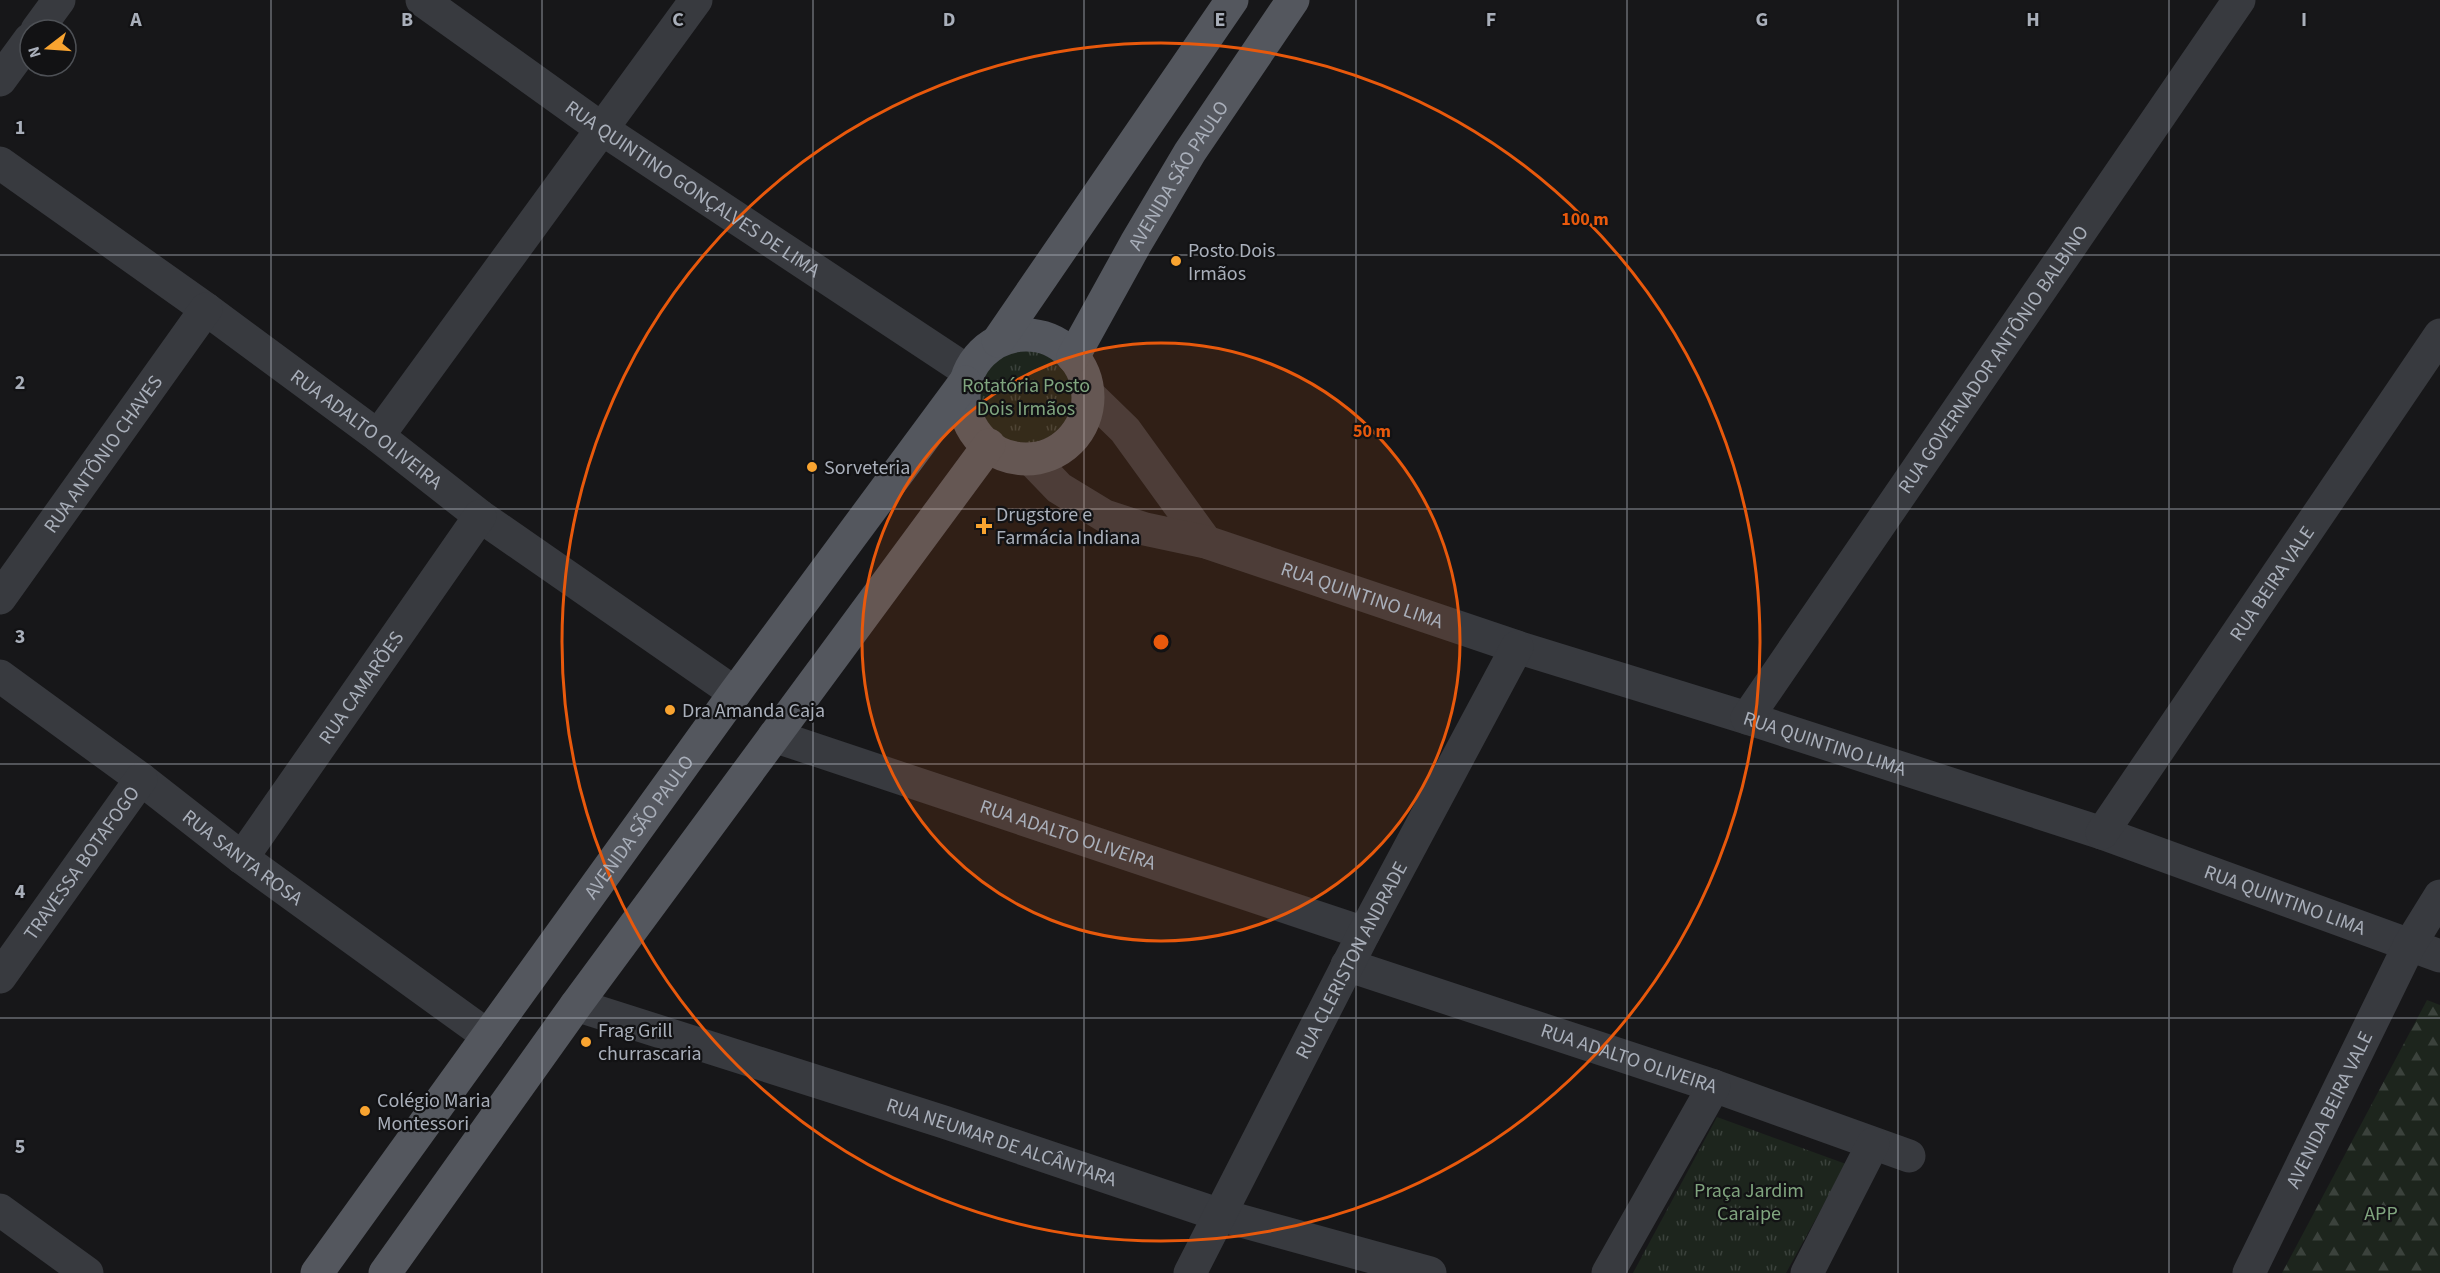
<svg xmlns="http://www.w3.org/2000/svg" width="2440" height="1273" font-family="'Source Sans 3',sans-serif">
  <defs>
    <pattern id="forest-firs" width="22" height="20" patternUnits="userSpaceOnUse" patternTransform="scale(1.5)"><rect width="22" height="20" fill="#1d251d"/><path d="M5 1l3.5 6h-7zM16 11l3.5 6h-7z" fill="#3b423c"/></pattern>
    <pattern id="park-tufts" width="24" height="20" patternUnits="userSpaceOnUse" patternTransform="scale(1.5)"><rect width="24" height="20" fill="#1d251d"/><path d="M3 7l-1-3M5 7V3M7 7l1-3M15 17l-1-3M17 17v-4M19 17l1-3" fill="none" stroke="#3b423c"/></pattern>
  </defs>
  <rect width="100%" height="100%" fill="#171719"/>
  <path fill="url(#forest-firs)" d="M2427 1000 2440 1005V1273H2282Z"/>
  <path fill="url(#park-tufts)" d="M972 397a54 54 0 1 1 108 0a54 54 0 1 1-108 0Z
    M1717 1117 1846 1164 1786 1273H1633Z"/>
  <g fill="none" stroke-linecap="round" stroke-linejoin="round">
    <g stroke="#383a3f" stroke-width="33">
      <path id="s1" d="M422 0 602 129 969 372"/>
      <path d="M37 30 59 0"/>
      <path d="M0 80 30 39"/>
      <path id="s2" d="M0 163 206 309 378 436 480 516 735 693"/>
      <path d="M1088 394 1125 430 1206 542"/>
      <path d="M378 436 696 0"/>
      <path id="s3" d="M1032 460 1059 488 1105 516 1145 529 1206 542 1517 647 1747 718 2102 833 2440 956"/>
      <path id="s4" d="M0 598 206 309"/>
      <path id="s5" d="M0 676 141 779 242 858 488 1036"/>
      <path id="s6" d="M1747 718 2239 0"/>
      <path id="s7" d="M774 736 1364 933"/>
      <path id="s8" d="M2102 833 2440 335"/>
      <path id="s9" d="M242 858 480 516"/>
      <path id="s10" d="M1347 965 1714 1086 1909 1156"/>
      <path id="s11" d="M0 977 141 779"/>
      <path id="s12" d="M576 1005 944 1122 1220 1215 1430 1273"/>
      <path d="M0 1210 87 1273"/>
      <path id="s13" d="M1190 1273 1364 933 1517 647"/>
      <path d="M1608 1273 1714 1086"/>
      <path d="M1807 1273 1873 1144"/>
      <path id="s14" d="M2249 1273 2409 946 2440 896"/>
    </g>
    <g stroke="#54575e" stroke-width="33">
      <circle cx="1026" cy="397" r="62"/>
      <path d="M998 341 1232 0"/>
      <path id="s15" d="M1073 357 1136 243 1190 152 1293 0"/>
      <path id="s16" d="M317 1273 735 693 965 382"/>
      <path d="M385 1273 576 1005 989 445"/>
    </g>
  </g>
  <path fill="none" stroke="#a9afba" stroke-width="1.5" stroke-opacity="0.55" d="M271 0V1273M542 0V1273M813 0V1273M1084 0V1273M1356 0V1273M1627 0V1273M1898 0V1273M2169 0V1273M0 255H2440M0 509H2440M0 764H2440M0 1018H2440"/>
  <circle cx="1161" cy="642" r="299" fill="#e8590c" fill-opacity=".12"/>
  <g fill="none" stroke="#e8590c" stroke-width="3">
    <circle cx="1161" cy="642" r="299"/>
    <circle cx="1161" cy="642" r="599"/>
  </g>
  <g fill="#f9a430" stroke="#121214" stroke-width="2">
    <circle cx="1176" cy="261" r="6"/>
    <circle cx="812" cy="467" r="6"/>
    <path d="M981 517h6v6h6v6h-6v6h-6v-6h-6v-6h6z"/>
    <circle cx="670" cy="710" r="6"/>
    <circle cx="586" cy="1042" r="6"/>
    <circle cx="365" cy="1111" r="6"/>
  </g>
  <g text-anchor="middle" stroke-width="4.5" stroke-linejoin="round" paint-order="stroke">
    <g font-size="20" fill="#a9afba" stroke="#121214">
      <text dy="7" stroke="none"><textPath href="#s15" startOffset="210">AVENIDA SÃO PAULO</textPath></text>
      <text dy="7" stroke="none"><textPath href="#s1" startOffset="330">RUA QUINTINO GONÇALVES DE LIMA</textPath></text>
      <text dy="7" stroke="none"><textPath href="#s6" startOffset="435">RUA GOVERNADOR ANTÔNIO BALBINO</textPath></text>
      <text dy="7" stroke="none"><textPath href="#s2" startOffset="453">RUA ADALTO OLIVEIRA</textPath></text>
      <text dy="7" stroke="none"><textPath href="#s4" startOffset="177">RUA ANTÔNIO CHAVES</textPath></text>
      <text dy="7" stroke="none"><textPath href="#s8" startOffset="302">RUA BEIRA VALE</textPath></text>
      <text dy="7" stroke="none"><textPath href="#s3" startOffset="362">RUA QUINTINO LIMA</textPath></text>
      <text dy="7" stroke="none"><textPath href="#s9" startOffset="208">RUA CAMARÕES</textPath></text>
      <text dy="7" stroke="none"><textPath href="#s3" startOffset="848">RUA QUINTINO LIMA</textPath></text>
      <text dy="7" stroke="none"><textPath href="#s16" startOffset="550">AVENIDA SÃO PAULO</textPath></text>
      <text dy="7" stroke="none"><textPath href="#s7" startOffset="310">RUA ADALTO OLIVEIRA</textPath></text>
      <text dy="7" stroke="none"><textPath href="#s5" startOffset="303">RUA SANTA ROSA</textPath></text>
      <text dy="7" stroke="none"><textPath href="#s11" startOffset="140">TRAVESSA BOTAFOGO</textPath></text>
      <text dy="7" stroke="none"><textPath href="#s3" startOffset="1334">RUA QUINTINO LIMA</textPath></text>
      <text dy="7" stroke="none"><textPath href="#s13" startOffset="352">RUA CLERISTON ANDRADE</textPath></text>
      <text dy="7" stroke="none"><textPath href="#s10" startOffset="297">RUA ADALTO OLIVEIRA</textPath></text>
      <text dy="7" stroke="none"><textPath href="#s14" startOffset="182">AVENIDA BEIRA VALE</textPath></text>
      <text dy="7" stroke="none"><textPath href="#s12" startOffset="447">RUA NEUMAR DE ALCÂNTARA</textPath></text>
    </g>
    <g font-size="20" fill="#a9afba" stroke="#121214" text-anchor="start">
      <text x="1188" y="257">Posto Dois<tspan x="1188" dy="23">Irmãos</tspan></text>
      <text x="824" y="474">Sorveteria</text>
      <text x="996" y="521">Drugstore e<tspan x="996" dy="23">Farmácia Indiana</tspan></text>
      <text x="682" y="717">Dra Amanda Caja</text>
      <text x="598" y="1037">Frag Grill<tspan x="598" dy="23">churrascaria</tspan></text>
      <text x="377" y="1107">Colégio Maria<tspan x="377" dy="23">Montessori</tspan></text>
    </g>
    <g font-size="20" fill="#80a57f" stroke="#121214">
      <text x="1026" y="392">Rotatória Posto<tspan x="1026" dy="23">Dois Irmãos</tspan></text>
      <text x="1749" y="1197">Praça Jardim<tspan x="1749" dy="23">Caraipe</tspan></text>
      <text x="2381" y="1220">APP</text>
    </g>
  </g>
  <g font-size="20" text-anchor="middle" font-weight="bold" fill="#a9afba" stroke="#121214" stroke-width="4.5" stroke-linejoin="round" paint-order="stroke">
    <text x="136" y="26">A</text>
    <text x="407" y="26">B</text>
    <text x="678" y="26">C</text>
    <text x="949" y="26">D</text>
    <text x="1220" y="26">E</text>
    <text x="1491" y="26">F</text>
    <text x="1762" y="26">G</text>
    <text x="2033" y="26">H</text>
    <text x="2304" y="26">I</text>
    <text x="20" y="134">1</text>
    <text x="20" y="389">2</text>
    <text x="20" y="643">3</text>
    <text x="20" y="898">4</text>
    <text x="20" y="1153">5</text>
  </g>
  <circle cx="1161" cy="642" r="9" fill="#e8590c" stroke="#121214" stroke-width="3"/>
  <g font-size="18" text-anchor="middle" font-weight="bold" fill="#e8590c" stroke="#121214" stroke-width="4.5" stroke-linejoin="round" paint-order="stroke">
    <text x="1585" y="225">100 m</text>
    <text x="1372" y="437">50 m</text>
  </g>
  <g transform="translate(48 48) rotate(253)"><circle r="28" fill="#121214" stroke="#4e5156" stroke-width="1.5"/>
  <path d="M0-4.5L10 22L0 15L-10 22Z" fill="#f9a430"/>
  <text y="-9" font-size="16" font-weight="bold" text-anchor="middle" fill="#a9afba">N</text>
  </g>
</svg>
